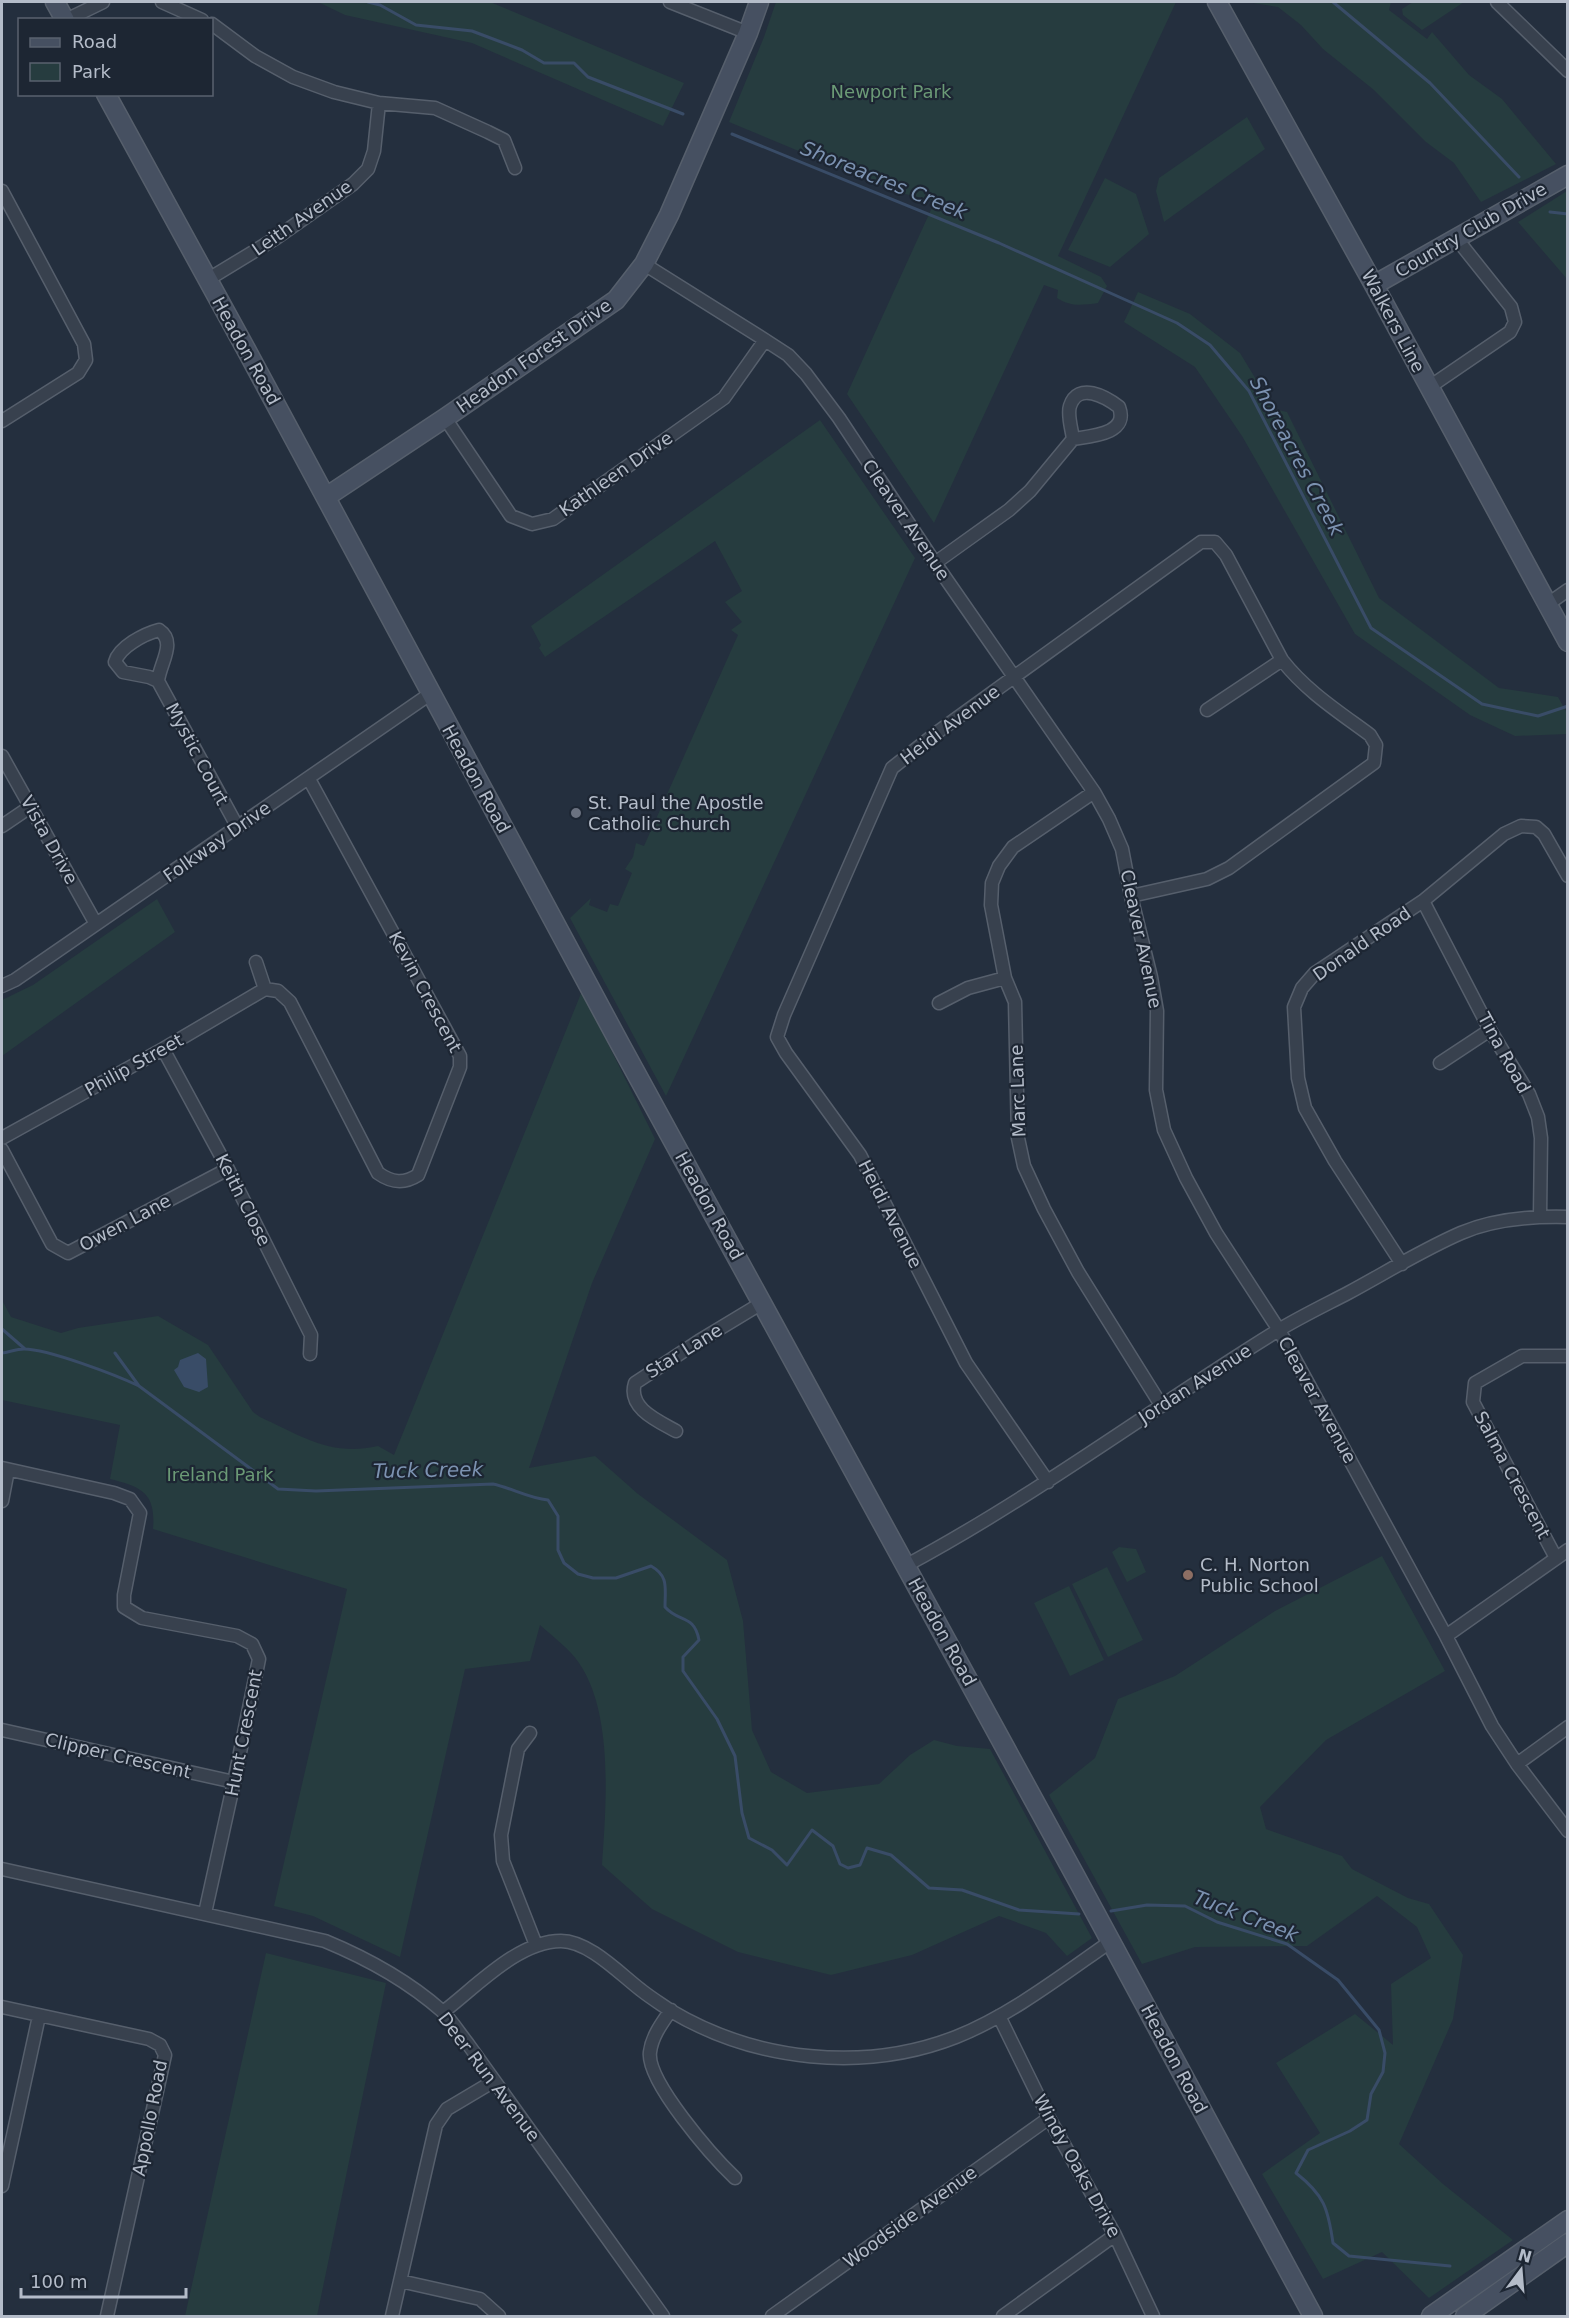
<svg xmlns="http://www.w3.org/2000/svg" width="1569" height="2318" font-family="'DejaVu Sans',sans-serif">
  <rect width="100%" height="100%" fill="#242f3e"/>
  <path fill="#263c3f" d="M318 2H490L684 83 663 126 472 43 345 15Z
    M776 2H1176L1058 256 1101 277 1107 286 1098 303C1082 305 1071 307 1057 298L1058 290 1044 285 934 523 847 394 935 201 897 192 729 122 764 37Z
    M1247 2H1391L1389 10 1427 39 1432 32 1469 75 1502 99 1556 164 1481 202 1454 163 1426 142 1374 90 1323 49 1301 25 1278 7Z
    M1413 2H1464L1422 30 1403 15 1402 9Z
    M1247 117 1265 149 1164 222 1156 191 1159 178Z
    M1105 178 1136 194 1149 234 1110 267 1068 250Z
    M1567 191V279L1518 222Z
    M1138 292 1190 314 1240 353 1274 409 1287 412 1379 598 1499 688 1558 697 1567 713V734L1515 736 1470 715 1355 634 1242 436 1195 367 1124 322Z
    M820 420 915 558 666 1096 570 918 591 898 589 905 607 912 610 904 618 906 632 873 625 869 633 857 636 843 644 846 738 635 731 630 742 622 725 602 742 591 715 541 545 657 539 648 541 645 531 626Z
    M157 899 175 932 2 1056V1000L33 985Z
    M582 991 655 1139 592 1283 529 1468 595 1456 638 1494 727 1560 743 1621 752 1730 771 1772 807 1793 879 1784 910 1755 934 1740 957 1746 990 1749 1092 1938 1067 1956 1046 1933 999 1916 912 1955 831 1975 738 1952 652 1909 602 1865C606 1806 614 1714 579 1663 570 1649 552 1636 540 1625L530 1661 465 1669 400 1957 313 1916 274 1906 347 1589 153 1529C156 1493 142 1487 110 1479L120 1425 2 1400V1300L11 1317 61 1333 78 1328 158 1316 208 1345 253 1412 260 1417C302 1436 331 1457 378 1446L394 1455Z
    M1119 1547 1136 1549 1146 1572 1127 1582 1112 1552Z
    M1382 1556 1445 1671 1326 1740 1260 1807 1266 1829 1342 1856 1352 1869 1408 1898 1429 1904 1463 1955 1453 2019 1399 2144 1443 2184 1513 2240 1429 2298 1382 2252 1323 2279 1262 2174 1320 2133 1276 2063 1355 2014 1393 2045 1391 1984 1431 1958 1417 1927 1377 1896 1307 1946 1195 1947 1142 1964 1049 1795 1095 1758 1118 1699 1175 1676 1275 1611Z
    M1107 1567 1143 1640 1108 1657 1072 1584Z
    M1069 1586 1104 1660 1070 1676 1034 1603Z
    M266 1953 386 1983 317 2316H185Z"/>
  <path fill="#394c67" d="M198 1353 206 1359 208 1387 199 1392 184 1387 174 1370 178 1367 180 1360Z"/>
  <g fill="none" stroke-linecap="round" stroke-linejoin="round">
    <path stroke="#394c67" stroke-width="3" d="M368 2 380 5 416 25 472 31 522 50 544 63H574L588 77 683 114
      M1333 2 1430 83 1519 177
      M732 134 999 243 1177 323 1210 345 1249 391 1371 628 1482 704 1538 716 1568 706
      M1550 212 1568 214
      M2 1329 25 1349
      M2 1353C9 1352 17 1349 24 1349 48 1349 116 1375 139 1386L278 1489 316 1491 493 1484C512 1488 528 1498 548 1500L558 1516V1550L564 1563 578 1574 593 1578H616L651 1566C669 1576 665 1588 665 1607 679 1623 694 1614 699 1640L683 1657V1671L717 1719 735 1756 742 1813 749 1838 772 1850 787 1865 812 1830 833 1846 840 1864 848 1868 860 1865 867 1848 891 1855 929 1888 962 1890 1019 1910 1079 1914
      M115 1353 139 1386
      M1111 1911 1147 1905 1185 1906 1217 1922 1287 1944 1338 1980 1379 2030 1385 2053 1383 2072 1371 2094 1367 2120 1350 2131 1308 2150 1296 2173C1324 2195 1328 2208 1333 2243L1349 2256 1450 2266"/>
    <defs>
      <path id="street" d="M162 2 202 20
        M670 2 748 33
        M1497 2 1568 71
        M66 20 103 2
        M212 24 255 56 293 77 334 92 379 103 435 108 488 132 504 140 515 168
        M2 191 84 344 86 360 78 373 2 421
        M644 264 765 340 788 355 806 374 839 418 935 563 1094 792 1109 819 1122 849 1131 896 1151 977 1157 1011 1156 1090 1164 1130 1186 1178 1216 1233 1279 1330 1446 1636 1492 1726 1517 1764 1568 1831
        M207 280 276 238 353 184 368 169 374 151 379 103
        M1428 388 1510 332 1515 322 1511 307 1456 238
        M445 418 511 516 532 524 553 519 724 398 765 340
        M935 563 1009 510 1030 491 1073 439C1072 430 1067 415 1070 406 1078 381 1106 397 1119 407 1129 434 1092 436 1073 439
        M1548 604 1568 590
        M158 681C160 663 177 642 159 630 144 634 119 647 115 662L123 672 149 677 158 681 237 826
        M1207 710 1282 660
        M2 756 96 924
        M1094 792 1013 847 999 866 992 883 991 905 1005 978 1015 1002 1018 1138 1024 1166 1044 1209 1078 1272 1161 1405
        M2 826 30 807
        M1423 901 1490 1030 1529 1094 1538 1117 1541 1138 1540 1216
        M256 962 265 989
        M2 986 15 980 430 694
        M265 989 278 991 290 1002 378 1173C392 1183 404 1184 418 1175L460 1067V1056L309 779
        M939 1003 968 988 1005 978
        M163 1049 228 1169 311 1335 310 1354
        M1440 1063 1490 1030
        M2 1138 163 1049 265 989
        M2 1150 52 1244 68 1253 228 1169
        M1402 1264 1335 1161 1305 1108 1298 1078 1294 1007 1302 988 1315 973 1423 901 1504 834 1521 826 1536 827 1544 834 1568 876
        M676 1431C658 1421 627 1408 635 1383L699 1341 762 1303
        M2 1468 114 1493 130 1499 140 1513 124 1595V1607L142 1618 237 1636 252 1644 259 1659 234 1782 205 1913
        M1048 1482 966 1363 860 1155 786 1053 777 1037 784 1015 892 768 939 731 1201 542H1215L1226 555 1282 660C1306 691 1339 712 1370 735L1376 745 1374 763 1229 868 1207 879 1131 896
        M2 1501 8 1470
        M1556 1558 1473 1402 1475 1383 1522 1356H1568
        M905 1566C1034 1497 1152 1408 1277 1331 1300 1317 1325 1305 1348 1293 1385 1273 1422 1250 1461 1233 1494 1219 1532 1216 1568 1217
        M1446 1636 1568 1550
        M2 1730 234 1782
        M530 1733 518 1749 501 1835 503 1861 536 1945
        M1517 1764 1568 1727
        M2 1869 325 1941C366 1958 408 1981 442 2011 452 2021 460 2034 468 2044L663 2316
        M2 2007 149 2039 160 2045 165 2055 107 2316
        M671 2010C662 2023 652 2036 650 2052 646 2081 713 2157 735 2178
        M443 2012C476 1987 518 1941 561 1941 589 1941 620 1974 641 1990 651 1998 661 2004 671 2011 755 2061 864 2073 956 2037 1011 2015 1061 1976 1110 1942
        M999 2016 1049 2118 1115 2235 1153 2316
        M2 2186 39 2016
        M400 2281 480 2299 499 2316
        M392 2316 436 2125 447 2109 494 2081
        M772 2316 1049 2118
        M1003 2316 1115 2235"/>
      <path id="secondary" d="M55 2 65 20
        M1217 2 1374 285 1568 642
        M106 94 248 353 620 1044 1077 1879 1313 2316
        M1374 285 1568 175
        M326 497 445 418 616 300 644 264 669 215 748 33 759 2
        M1431 2316 1568 2220
        M1465 2316 1568 2243"/>
    </defs>
    <use href="#street" stroke="#565f6c" stroke-width="15"/>
    <use href="#secondary" stroke="#565f6c" stroke-width="21"/>
    <use href="#street" stroke="#38414e" stroke-width="12"/>
    <use href="#secondary" stroke="#465061" stroke-width="18"/>
  </g>
  <circle fill="#6b7280" stroke="#1d2633" stroke-width="2" cx="576" cy="813" r="6"/>
  <circle fill="#8d6e63" stroke="#1d2633" stroke-width="2" cx="1188" cy="1575" r="6"/>
  <g text-anchor="middle" stroke-width="4.5" stroke-linejoin="round" paint-order="stroke">
    <g font-size="18" fill="#6b9a76" stroke="#1d2633">
      <text x="891" y="98">Newport Park</text>
      <text x="220" y="1481">Ireland Park</text>
    </g>
    <g font-size="18" fill="#b4bcc9" stroke="#1d2633">
      <text transform="translate(302 218) rotate(-35)" y="6">Leith Avenue</text>
      <text transform="translate(1471 230) rotate(-30)" y="6">Country Club Drive</text>
      <text transform="translate(1393 321) rotate(62)" y="6">Walkers Line</text>
      <text transform="translate(246 351) rotate(61)" y="6">Headon Road</text>
      <text transform="translate(534 356) rotate(-35)" y="6">Headon Forest Drive</text>
      <text transform="translate(616 474) rotate(-35)" y="6">Kathleen Drive</text>
      <text transform="translate(906 520) rotate(56)" y="6">Cleaver Avenue</text>
      <text transform="translate(950 725) rotate(-37)" y="6">Heidi Avenue</text>
      <text transform="translate(197 754) rotate(62)" y="6">Mystic Court</text>
      <text transform="translate(476 779) rotate(61)" y="6">Headon Road</text>
      <text transform="translate(49 840) rotate(61)" y="6">Vista Drive</text>
      <text transform="translate(217 842) rotate(-35)" y="6">Folkway Drive</text>
      <text transform="translate(1141 939) rotate(78)" y="6">Cleaver Avenue</text>
      <text transform="translate(1362 944) rotate(-35)" y="6">Donald Road</text>
      <text transform="translate(425 992) rotate(62)" y="6">Kevin Crescent</text>
      <text transform="translate(1504 1053) rotate(61)" y="6">Tina Road</text>
      <text transform="translate(134 1065) rotate(-29)" y="6">Philip Street</text>
      <text transform="translate(1018 1091) rotate(-92)" y="6">Marc Lane</text>
      <text transform="translate(243 1200) rotate(63)" y="6">Keith Close</text>
      <text transform="translate(709 1206) rotate(61)" y="6">Headon Road</text>
      <text transform="translate(890 1214) rotate(63)" y="6">Heidi Avenue</text>
      <text transform="translate(125 1223) rotate(-28)" y="6">Owen Lane</text>
      <text transform="translate(684 1351) rotate(-32)" y="6">Star Lane</text>
      <text transform="translate(1195 1384) rotate(-33)" y="6">Jordan Avenue</text>
      <text transform="translate(1317 1400) rotate(61)" y="6">Cleaver Avenue</text>
      <text transform="translate(1512 1475) rotate(62)" y="6">Salma Crescent</text>
      <text transform="translate(942 1632) rotate(61)" y="6">Headon Road</text>
      <text transform="translate(244 1733) rotate(-79)" y="6">Hunt Crescent</text>
      <text transform="translate(118 1756) rotate(13)" y="6">Clipper Crescent</text>
      <text transform="translate(1174 2059) rotate(62)" y="6">Headon Road</text>
      <text transform="translate(489 2077) rotate(53)" y="6">Deer Run Avenue</text>
      <text transform="translate(150 2118) rotate(-79)" y="6">Appollo Road</text>
      <text transform="translate(1077 2166) rotate(61)" y="6">Windy Oaks Drive</text>
      <text transform="translate(910 2217) rotate(-36)" y="6">Woodside Avenue</text>
    </g>
    <g font-size="18" fill="#b4bcc9" stroke="#1d2633" text-anchor="start">
      <text x="588" y="809">St. Paul the Apostle<tspan x="588" dy="21">Catholic Church</tspan></text>
      <text x="1200" y="1571">C. H. Norton<tspan x="1200" dy="21">Public School</tspan></text>
    </g>
    <g font-size="20" font-style="italic" fill="#7c92b1" stroke="#1d2633">
      <text transform="translate(884 180) rotate(22)" y="7">Shoreacres Creek</text>
      <text transform="translate(1297 456) rotate(62)" y="7">Shoreacres Creek</text>
      <text transform="translate(428 1470) rotate(-1)" y="7">Tuck Creek</text>
      <text transform="translate(1246 1916) rotate(21)" y="7">Tuck Creek</text>
    </g>
  </g>
  <rect width="1569" height="2318" fill="none" stroke="#b4bcc9" stroke-width="6"/>
  <rect x="18" y="18" width="195" height="78" fill="#1d2633" stroke="#59626f" stroke-width="1.5"/>
  <rect x="30" y="38" width="30" height="9" fill="#465061" stroke="#59626f" stroke-width="1.5"/>
  <text x="72" y="48" font-size="18" fill="#b4bcc9">Road</text>
  <rect x="30" y="63" width="30" height="18" fill="#263c3f" stroke="#59626f" stroke-width="1.5"/>
  <text x="72" y="78" font-size="18" fill="#b4bcc9">Park</text>
  <g transform="translate(1521 2270) rotate(16)" stroke="#1d2633" stroke-width="4.5" paint-order="stroke">
  <path d="M0-4.5L10 22L0 15L-10 22Z" fill="#b4bcc9"/>
  <text y="-9" font-size="16" font-weight="bold" text-anchor="middle" fill="#b4bcc9">N</text>
  </g>
  <path d="M21 2288v9h165v-9" fill="none" stroke="#b4bcc9" stroke-width="3"/>
  <text x="30" y="2288" font-size="18" fill="#b4bcc9" stroke="#1d2633" stroke-width="4.5" paint-order="stroke">100 m</text>
</svg>
